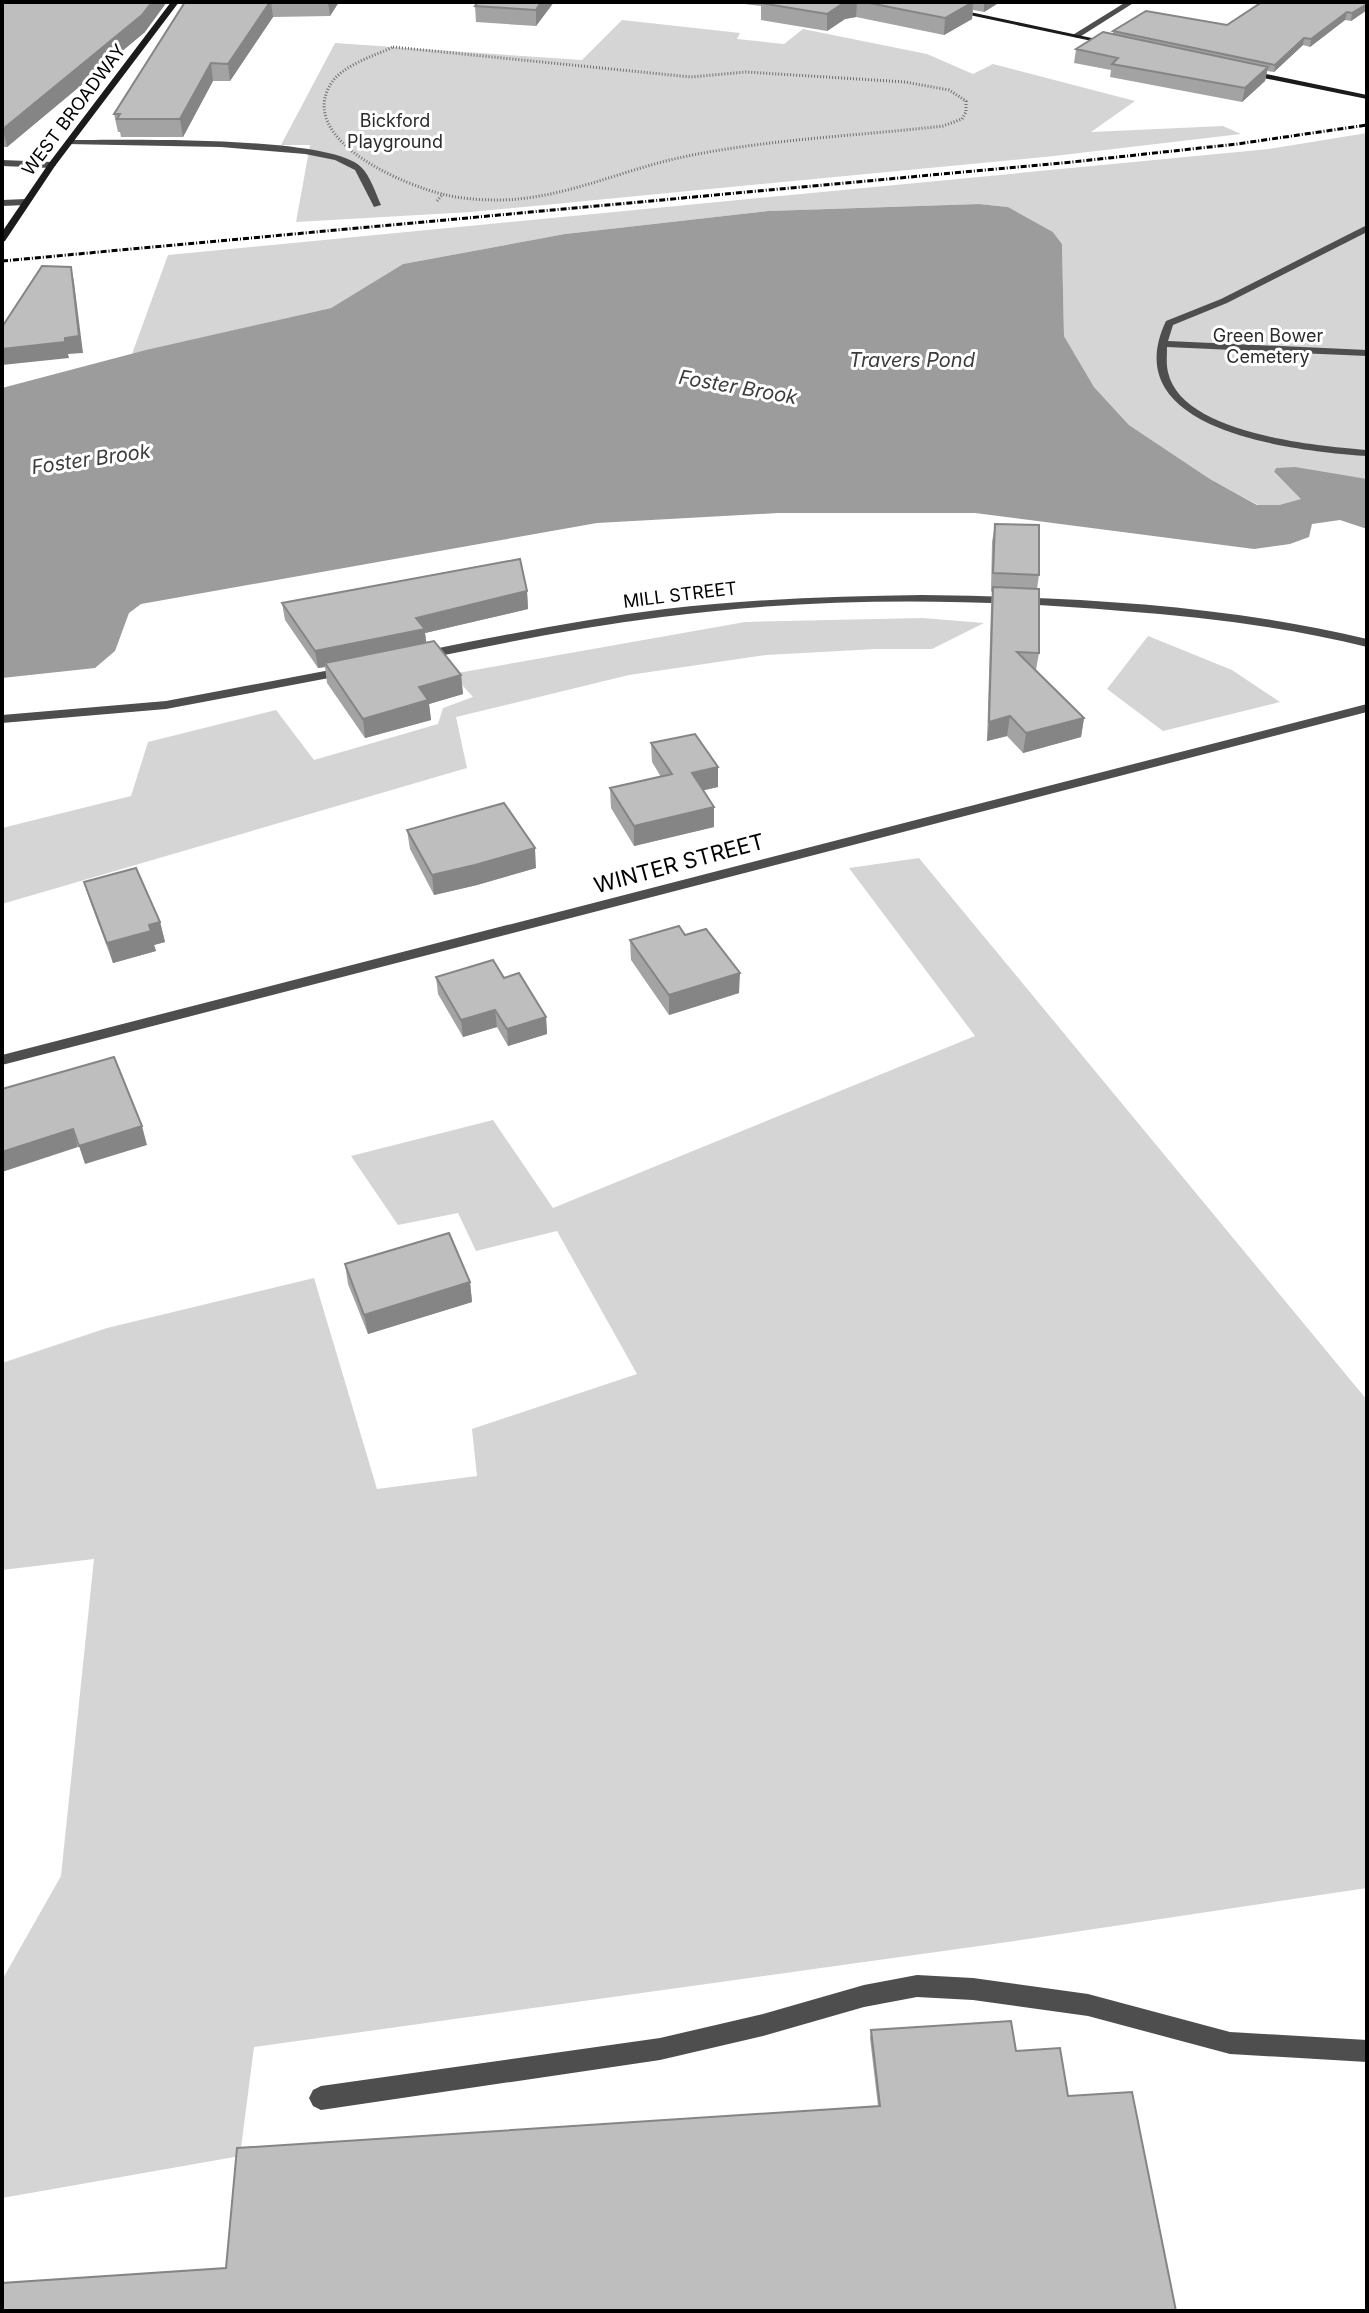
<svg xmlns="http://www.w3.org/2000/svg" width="1369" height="2313" font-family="Inter,sans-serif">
  <rect width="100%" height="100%" fill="#fff"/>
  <path fill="#d5d5d5" d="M622 20 740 33 737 39 784 44 803 29 927 54 973 74 993 64 1135 101 1091 132 1223 126 1241 134 1054 156 471 212 296 222 310 145H281L335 43 582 60Z
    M1367 133V479L1276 468 1274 473 1302 499 1279 505H1258L1210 479 1129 425 1094 387 1064 336 1062 244 1053 232 1008 207 979 204 768 211 565 234 403 264 331 308 132 354 168 255 1269 149Z
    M922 618 984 623 932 649H876L766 655 629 675 456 717 467 768 2 904V828L131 796 148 742 276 710 314 760 438 724 443 708 473 697 452 674 745 622Z
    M1148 636 1232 670 1280 702 1163 731 1107 689Z
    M919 858 1367 1400V1888L1015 1941 254 2047 240 2156 2 2198V1980L61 1876 94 1559 2 1570V1363L107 1328 314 1278 377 1489 477 1476 472 1429 637 1374 557 1231 476 1251 458 1213 398 1225 351 1156 493 1120 553 1208 975 1036 849 868Z"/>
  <path fill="#9c9c9c" d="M979 204 1008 207 1053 232 1062 244 1064 336 1094 387 1129 425 1210 479 1257 505H1279L1301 499 1274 472 1276 468 1295 467 1367 479V529L1340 520 1312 524 1309 537 1290 544 1254 549 975 513H778L597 523 141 604 129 613 115 651 95 668 2 678V388L146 350 331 308 403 264 565 234 768 211Z"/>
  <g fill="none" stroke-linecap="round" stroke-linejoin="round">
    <path stroke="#707070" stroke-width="3" stroke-dasharray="1 2" stroke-linecap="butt" d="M393 47 691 77 746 72 905 82 949 90 966 101V112L962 119 943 126C857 136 768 139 683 157 621 170 564 199 500 200 482 200 463 199 446 195 406 186 303 143 328 89 338 66 372 57 393 47Z
      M437 201 443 194"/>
    <path fill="#4e4e4e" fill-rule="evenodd" d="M69 140C120 140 330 135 361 167 370 175 376 194 381 205L374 207 355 170 335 160 305 154 221 147 66 144Z
      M2 160 52 162 56 165 52 168 2 166Z
      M1367 225V232L1227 303 1173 325 1168 341 1367 350V356L1167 347C1167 355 1166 364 1168 372 1181 434 1317 446 1367 450V456C1298 451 1113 433 1166 321L1221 299Z
      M917 1975 973 1978 1088 1994 1230 2032 1367 2040V2062L1230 2054 1088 2016 973 2000 917 1997 864 2007 763 2036 660 2060 321 2110 313 2106 309 2098 313 2090 321 2086 660 2038 763 2014 864 1985Z"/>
    <path fill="#4e4e4e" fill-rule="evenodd" d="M1126 2H1135L1078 38 1071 36Z
      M2 200 26 199 30 202 26 205 2 206Z
      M922 595C1071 597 1222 604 1367 639V647C1286 627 1204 617 1122 611 970 598 814 597 662 617 582 627 503 643 424 659L418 655 424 651C504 635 584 619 665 609 751 599 836 596 922 595Z
      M346 667 352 671 350 674 166 709 2 723V715L166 701Z
      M1367 704V712L2 1065V1055Z"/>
    <path fill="#1b1b1b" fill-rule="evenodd" d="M171 2H179L55 166 5 241 2 242V232L49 163Z
      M908 2H923L1115 43 1111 45Z
      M1247 70 1367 95V99L1244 74Z"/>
    <path stroke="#000" stroke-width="3" stroke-dasharray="6 2 1 2" stroke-linecap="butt" d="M2 261 1072 162 1237 144 1367 125"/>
  </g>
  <path fill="#a3a3a3" d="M2 2 145 32 7 147H2Z
    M185 2H339L330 16 273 17 230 81H213L183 137H121L120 132H118L114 114Z
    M478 2H554L536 26 476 22 475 6Z
    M727 2H1000L984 12 973 10 972 19 944 35 856 17 845 19 827 31 761 20V6Z
    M1367 2V10L1351 21 1345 20 1310 47 1303 45 1274 72 1267 71 1265 81 1242 102 1110 77 1111 70 1074 63 1076 49 1113 35V31L1227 25Z
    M995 524 1039 575 1037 589 1039 653 1036 670 1084 718 1081 737 1023 753 1007 736 987 741 991 606 992 592 991 591 992 542Z
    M527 591 528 609 425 633 426 642 461 675 463 694 429 704 431 720 365 738 327 683 325 667 318 668 285 620 282 603Z
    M651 743 718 787 703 790 714 827 634 846 611 808 610 788 661 777 652 762Z
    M407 830 536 868 477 885 434 895 410 849Z
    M84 882 160 922 165 942 154 945 156 951 113 963 90 901Z
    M685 935 739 993 669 1015 631 960 630 940Z
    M436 977 504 978 546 1017 547 1034 508 1046 497 1027 463 1037 438 994Z
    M345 1264 470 1282 472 1302 368 1334 348 1284Z
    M871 2030 1016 2051 1068 2096 226 2268 878 2106 870 2038Z"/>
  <path fill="#858585" d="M152 2H167L145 32 7 147 3 129Z
    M270 2H271L273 17 230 81 228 64Z
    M328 2H339L330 16Z
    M541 2H554L536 26V10Z
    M845 2H857L856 17 845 19 827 31V14Z
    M973 2 972 19 944 35 945 18Z
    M984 2H1000L984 12Z
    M1367 4V10L1351 21 1352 13Z
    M1347 12 1345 20 1310 47 1311 39Z
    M1304 38 1303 45 1274 72 1275 65Z
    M211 63 213 81 183 137 180 119Z
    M1268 67 1265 81 1242 102 1245 88Z
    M71 267 74 282 83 353 68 354 69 358 2 365V349Z
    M527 591 528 609 425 633 427 647 325 663V667L318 668 315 651 416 618Z
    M461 675 463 694 429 704 431 720 365 738 363 719 419 687Z
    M1010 716 1007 736 987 741 989 722Z
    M1084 718 1081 737 1023 753 1026 733Z
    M718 767V787L692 793V773Z
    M714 807V827L634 846V826Z
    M535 848 536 868 477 885 434 895 432 875Z
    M160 922 165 942 154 945 156 951 113 963 107 943 149 925Z
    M740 973 739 993 669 1015V995Z
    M495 1010 497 1027 463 1037 461 1020Z
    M546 1017 547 1034 508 1046 507 1029Z
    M142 1126 147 1145 85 1164 79 1146Z
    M73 1129 78 1147 2 1172V1152Z
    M470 1282 472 1302 368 1334 364 1315Z"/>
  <path fill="#bebebe" stroke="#858585" stroke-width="2" d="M2 2H152L142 15 3 129H2Z
    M185 2H270L228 64 211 63 180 119H117L120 114H114Z
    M478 2H541L536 10 475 6Z
    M762 2H845L827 14 761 3Z
    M864 2H973L945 18Z
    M1262 2H1367V4L1352 13 1347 12 1311 39 1304 38 1275 65 1113 31 1146 11 1227 25Z
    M1103 32 1268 67 1245 88 1112 64 1118 58 1076 49Z
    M42 266 71 267 79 336 65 338V342L2 349V327Z
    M995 524 1039 525V575L993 573Z
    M520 559 527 591 416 618 425 629 315 651 282 603Z
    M993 587 1039 589V653L1017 652 1084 718 1026 733 1010 716 989 722Z
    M434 641 461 675 419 687 428 700 363 719 325 663Z
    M695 734 718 767 692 773 714 807 634 826 610 788 672 774 651 743Z
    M504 803 535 848 475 865 432 875 407 830Z
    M136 868 160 922 149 925 151 931 107 943 84 882Z
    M679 926 685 935 706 929 740 973 669 995 630 940Z
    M493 960 504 978 519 973 546 1017 507 1029 495 1010 461 1020 436 977Z
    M114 1057 142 1126 79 1146 73 1129 2 1152V1089Z
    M449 1233 470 1282 364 1315 345 1264Z
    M1011 2021 1016 2051 1060 2048 1068 2096 1132 2092 1176 2311H2V2283L226 2268 237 2148 880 2106 871 2030Z"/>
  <g text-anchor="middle" stroke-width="6" stroke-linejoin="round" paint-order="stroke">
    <g font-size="18" fill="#000" stroke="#fff">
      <text transform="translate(74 110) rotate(-53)" y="6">WEST BROADWAY</text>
      <text transform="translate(680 595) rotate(-7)" y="6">MILL STREET</text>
    </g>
    <g font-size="18" fill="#2c2c2c" stroke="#fff">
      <text x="395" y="127">Bickford<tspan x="395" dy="21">Playground</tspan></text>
      <text x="1268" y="342">Green Bower<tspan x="1268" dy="21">Cemetery</tspan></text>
    </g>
    <g font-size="20" font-style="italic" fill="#3d3d3d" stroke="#fff">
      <text x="912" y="367">Travers Pond</text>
      <text transform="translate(738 387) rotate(10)" y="7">Foster Brook</text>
      <text transform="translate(91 459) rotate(-8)" y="7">Foster Brook</text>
    </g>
    <g font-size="22" fill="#000" stroke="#fff">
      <text transform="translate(679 863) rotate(-15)" y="8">WINTER STREET</text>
    </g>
  </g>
  <rect width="1369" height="2313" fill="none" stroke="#000000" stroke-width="8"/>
</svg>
